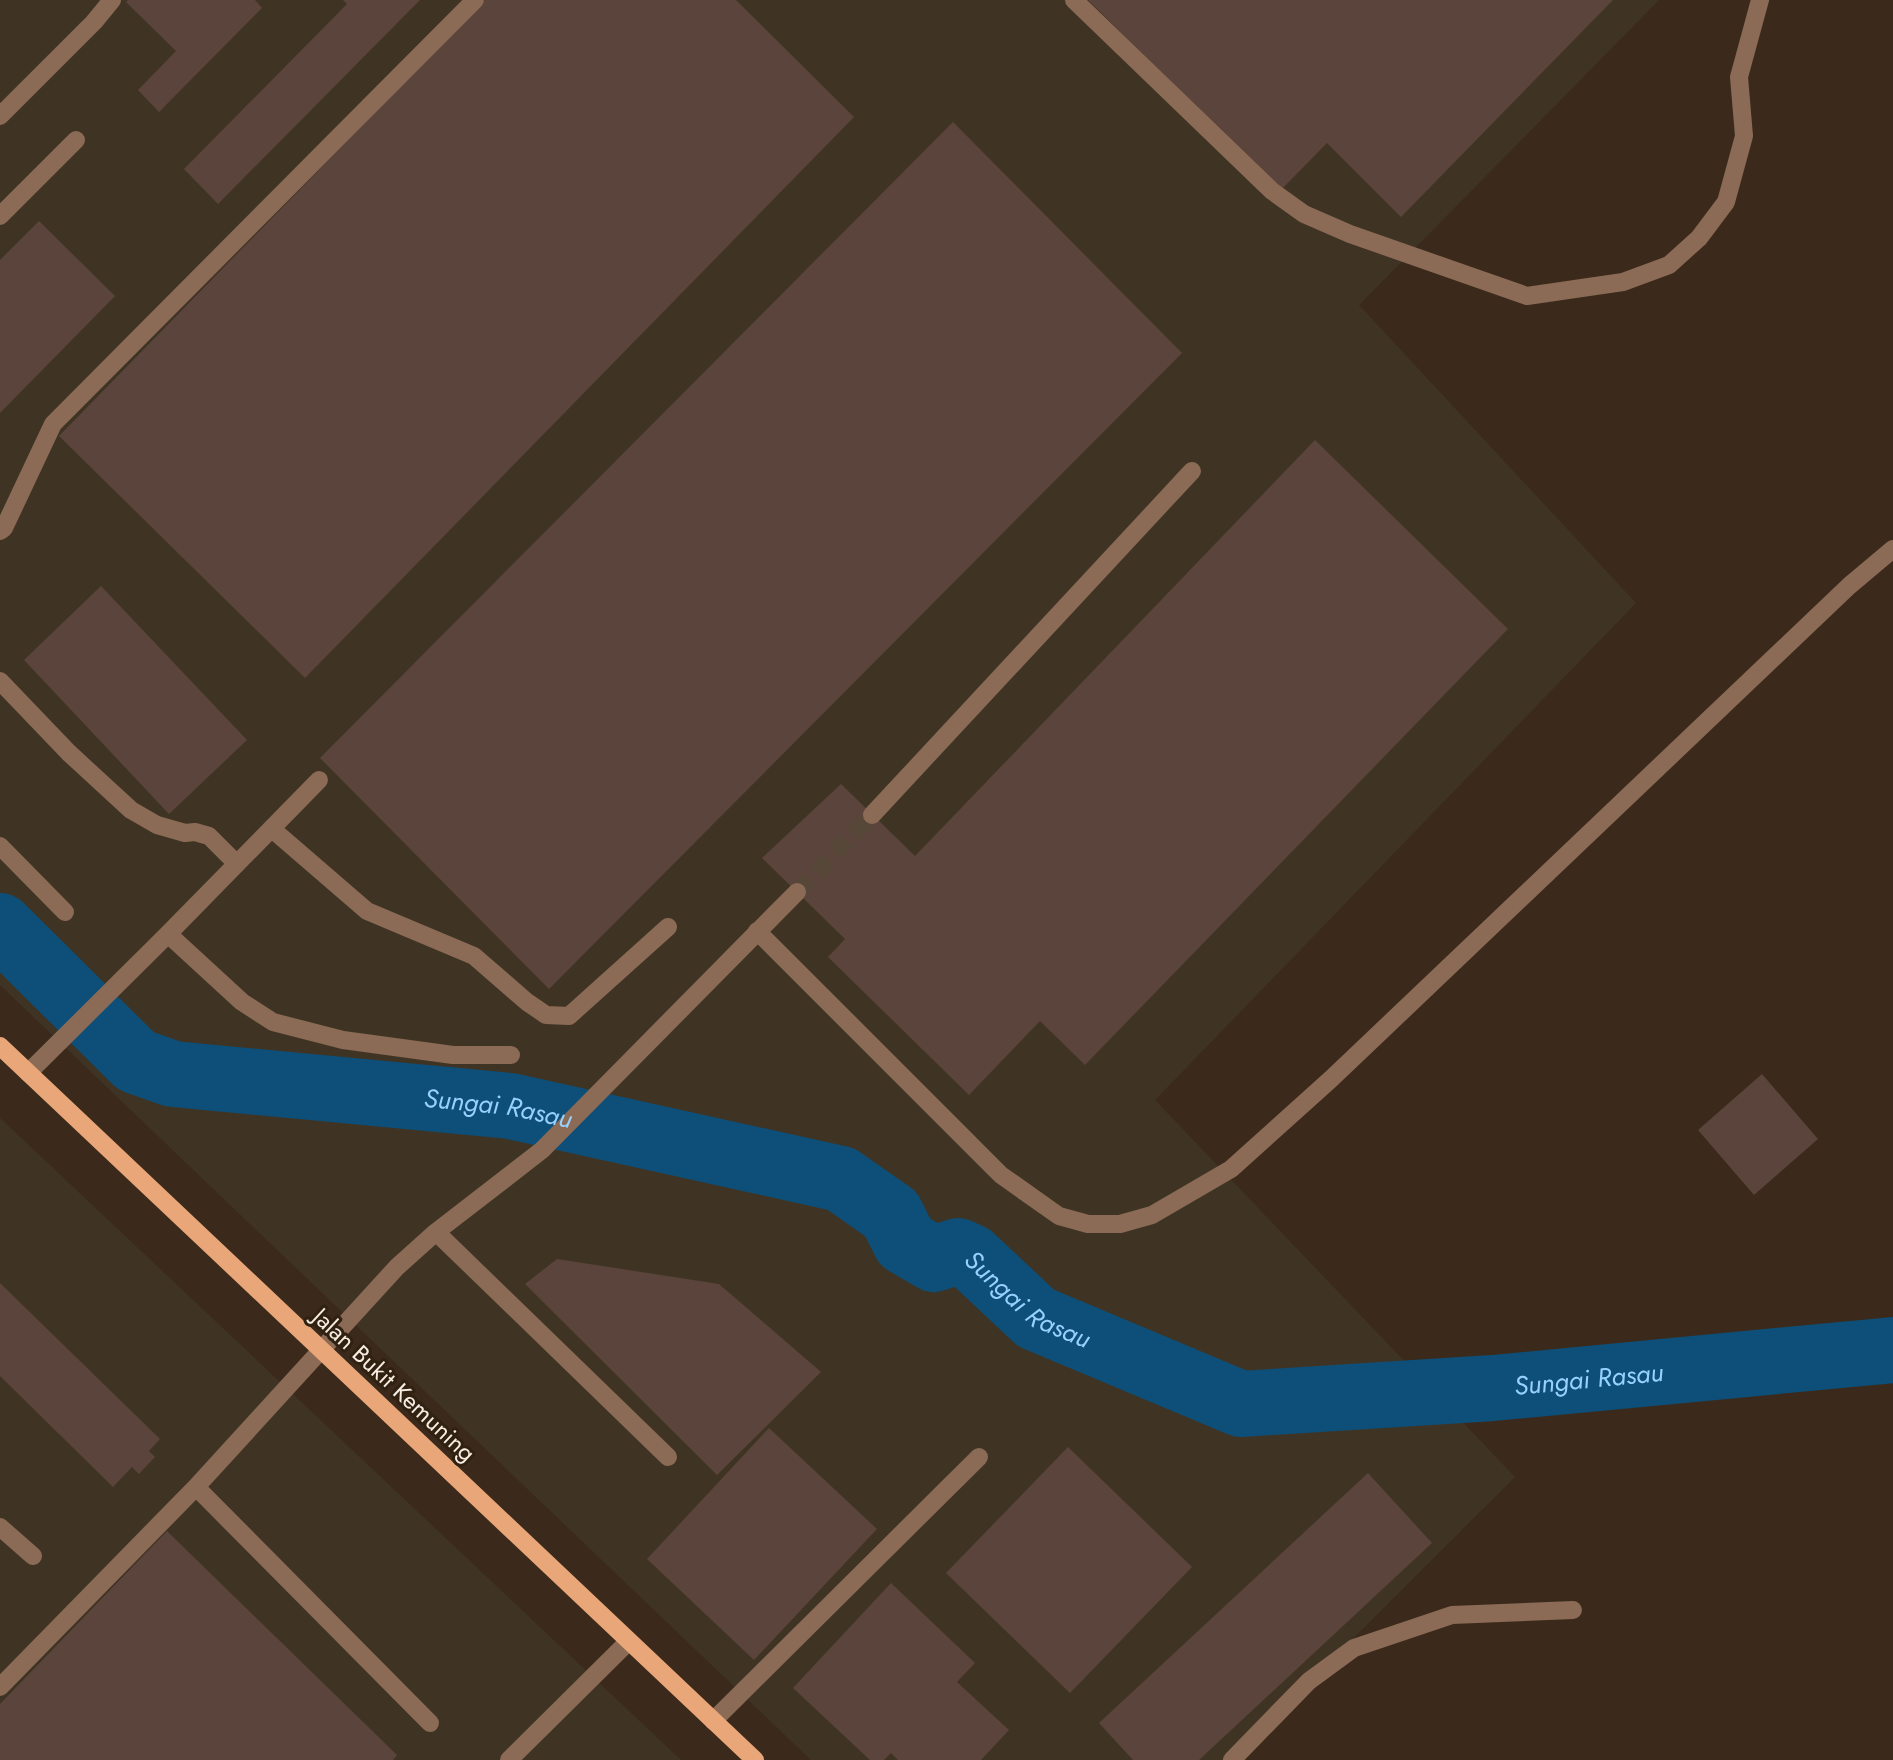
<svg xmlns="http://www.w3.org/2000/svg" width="1893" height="1760" font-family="Jost,sans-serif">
  <rect width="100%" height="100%" fill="#3b2a1b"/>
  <path fill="#3f3424" d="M0 0H1659L1359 305 1636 603 1155 1100 1515 1477 1231 1760H811L0 985Z
    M0 1118 681 1760H0Z"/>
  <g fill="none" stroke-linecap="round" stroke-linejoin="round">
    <path stroke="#0d4f78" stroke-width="66" id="s1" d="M0 926 136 1061 173 1074 510 1106 841 1179 891 1214 905 1242 934 1259 958 1251 971 1257 1036 1318 1241 1404 1493 1388 1893 1350"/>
  </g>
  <path fill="#5b443b" d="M128 0H255L262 8 159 112 138 90 176 51 126 2Z
    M343 0H420L218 204 184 169 347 4Z
    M485 0H736L854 117 305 678 59 436Z
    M1088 0H1613L1401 217 1327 143 1281 190Z
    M953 122 1182 353 549 989 320 758Z
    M39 221 115 296 0 413V260Z
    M1315 440 1508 629 1085 1065 1040 1021 969 1095 828 957 845 939 762 858 841 784 915 856Z
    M101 586 247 740 169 814 24 660Z
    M1762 1074 1818 1139 1754 1195 1698 1130Z
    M557 1259 719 1284 821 1372 717 1475 525 1284Z
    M0 1283 160 1439 149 1451 155 1457 139 1474 132 1467 113 1487 0 1376Z
    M769 1428 877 1529 754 1660 647 1559Z
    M1068 1447 1192 1567 1070 1693 946 1573Z
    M1368 1473 1432 1543 1199 1760H1133L1099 1723Z
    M167 1531 397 1755 393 1760H0V1704Z
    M891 1583 975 1663 957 1682 1009 1730 981 1760H898L891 1753 884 1760H870L793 1688Z"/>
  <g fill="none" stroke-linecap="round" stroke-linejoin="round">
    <path stroke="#574739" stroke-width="18" stroke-dasharray="18 9" stroke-linecap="butt" d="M797 892 872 815"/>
    <path stroke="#8b6b56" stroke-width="18" d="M1074 0 1272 191 1304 214 1350 234 1527 296 1623 282 1669 265 1699 238 1726 202 1744 136 1739 77 1760 0
      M0 116 94 22 112 0
      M0 216 76 140
      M0 531 4 528 53 424 475 0
      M0 681 69 753 131 810 157 825 185 833 195 832 209 836 237 864
      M872 815 1192 471
      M272 829 367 911 474 956 527 1002 546 1015 569 1016 668 927
      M0 846 65 912
      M757 931 1001 1175 1059 1216 1088 1224H1120L1152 1215 1231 1169 1331 1079 1849 586 1893 549
      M168 934 242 1002 273 1022 343 1040 453 1055H511
      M28 1073 168 934 319 780
      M436 1232 668 1457
      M196 1487 430 1723
      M0 1527 33 1556
      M0 1687 196 1487 397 1267 436 1232 542 1150 797 892
      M713 1721 979 1457
      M509 1760 629 1641
      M1232 1760 1309 1681 1354 1648 1452 1615 1573 1610"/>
    <path stroke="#e9a779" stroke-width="18" d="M0 1046 755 1760"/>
  </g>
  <g text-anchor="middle" stroke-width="6" stroke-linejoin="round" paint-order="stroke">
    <g font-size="24" fill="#f8ede3" stroke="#302111">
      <text transform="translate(394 1385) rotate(43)" y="8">Jalan Bukit Kemuning</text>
    </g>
    <g font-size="26" font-style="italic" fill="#98d1ff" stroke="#302111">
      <text dy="9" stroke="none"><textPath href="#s1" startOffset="558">Sungai Rasau</textPath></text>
      <text dy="9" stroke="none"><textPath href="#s1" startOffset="1146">Sungai Rasau</textPath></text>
      <text dy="9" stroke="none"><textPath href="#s1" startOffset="1734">Sungai Rasau</textPath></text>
    </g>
  </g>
</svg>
